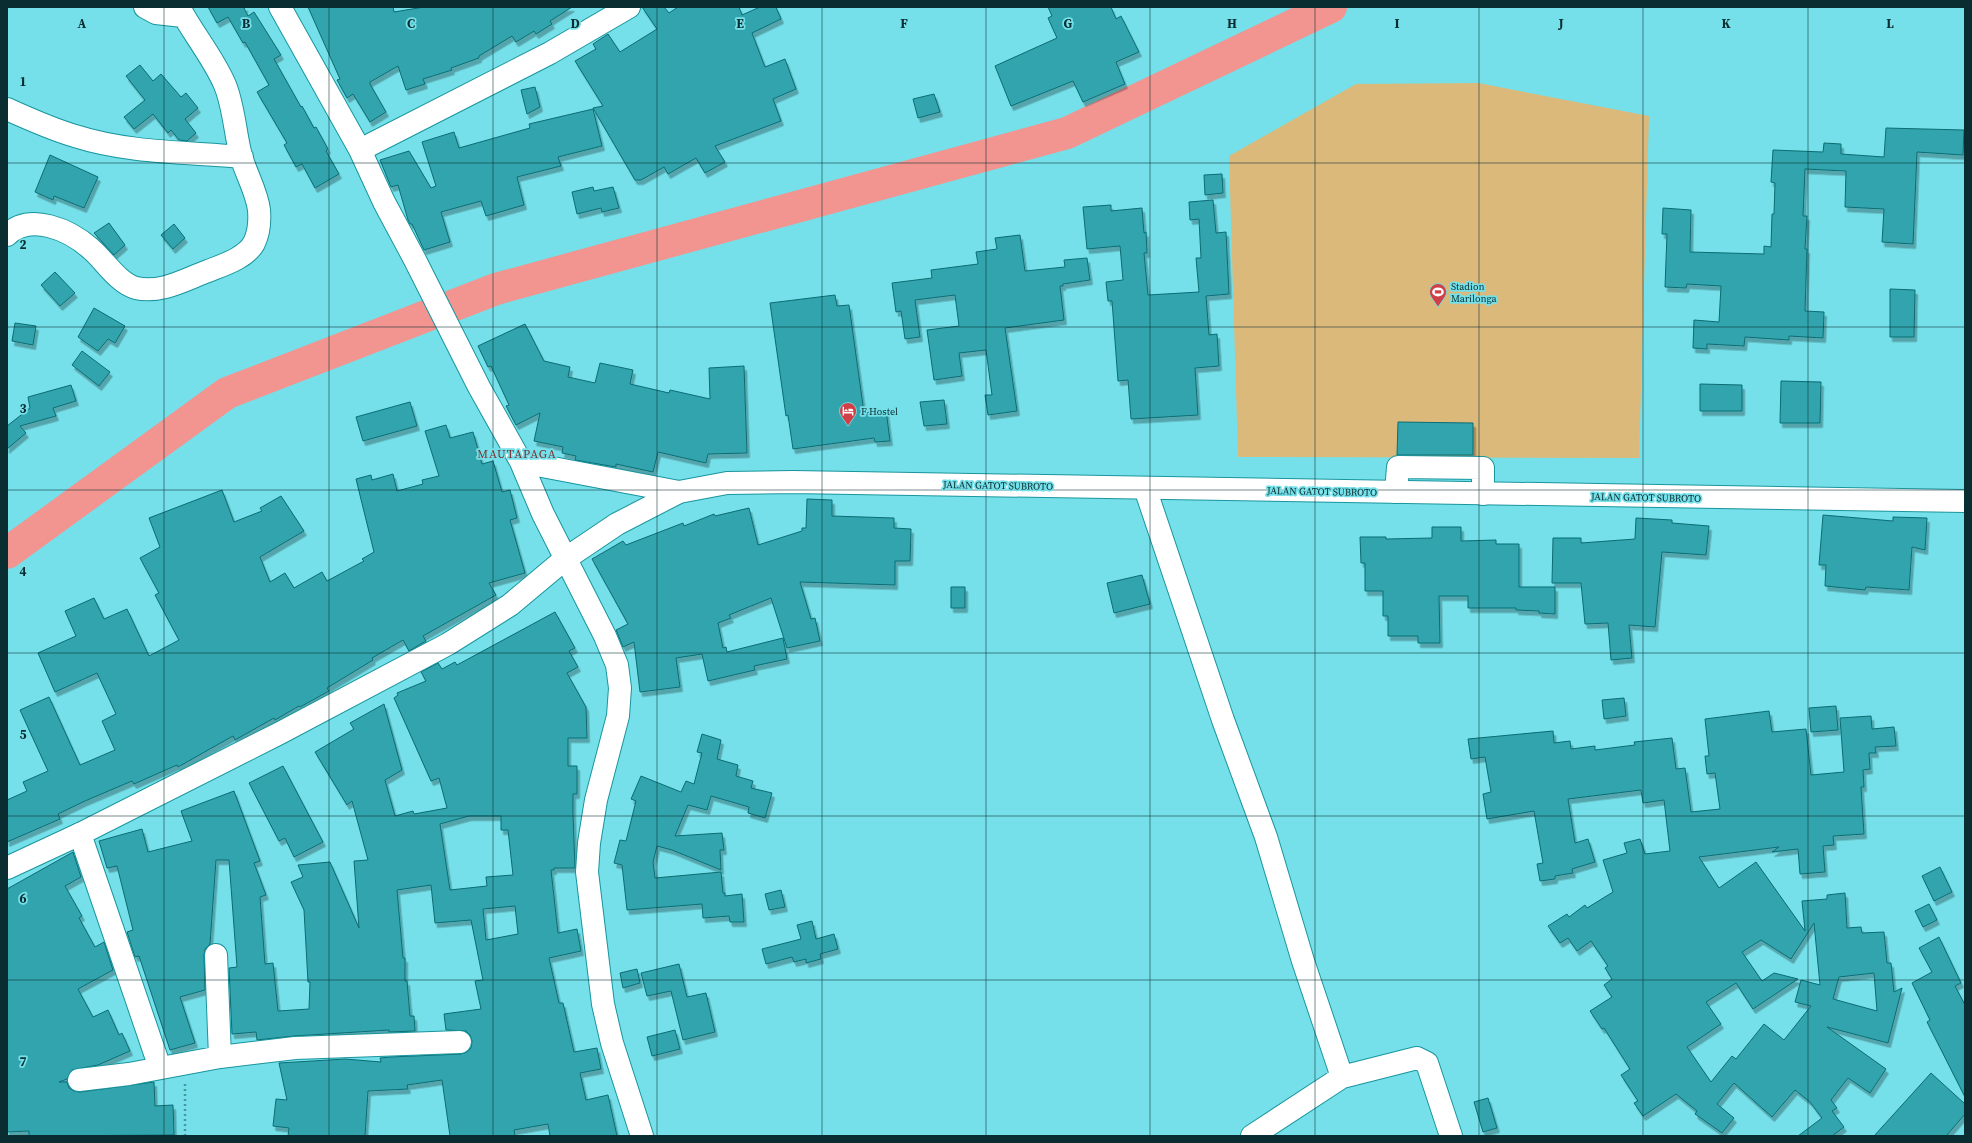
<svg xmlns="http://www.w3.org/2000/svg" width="1972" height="1143" font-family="'Source Serif 4',serif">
  <defs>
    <filter id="shadow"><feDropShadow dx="2.5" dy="4.5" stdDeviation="0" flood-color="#0004"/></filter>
  </defs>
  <rect width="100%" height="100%" fill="#75e0e9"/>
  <path fill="#dab97b" d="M1478 83 1649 116 1639 458 1238 457 1229 156 1356 84Z"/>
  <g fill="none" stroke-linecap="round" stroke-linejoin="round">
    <path stroke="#f29490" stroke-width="32" d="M7 553 227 393 496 289 1067 133 1331 7"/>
  </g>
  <path fill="#30a4ad" stroke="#0c6c73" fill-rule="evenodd" filter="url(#shadow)" d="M208 7H246L244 8 248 16 254 12 281 55 274 59 301 107 302 106 314 128 316 127 328 149 326 151 339 174 315 188 302 164 296 167 284 145 287 143 257 92 269 85 245 42 243 43 228 17 217 23Z
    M308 7H393L394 12 424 7H572L550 21 552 24 536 34 534 31 516 42 512 36 479 56V58L451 68 452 70 423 79 425 84 406 90 398 66 370 82V84L386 112 370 122 353 94 347 98 337 80 340 79Z
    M642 7H664L669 13 678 7H739L742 15 760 7H776L781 19 752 33 765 67 785 59 796 89 773 99 781 121 715 146 725 162 705 173 696 158 668 174 664 167 641 180H635L593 108 603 106 575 61 596 49 593 44 608 34 620 52 657 29Z
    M1048 7H1111L1116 19 1121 16 1139 52 1116 62 1125 84 1083 102 1073 81 1011 106 995 66 1057 38 1048 18 1052 16Z
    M140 65 153 81 161 74 181 97 186 93 198 108 185 119 196 133 187 141 179 140 171 130 168 133 153 114 134 129 124 117 145 100 126 76Z
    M535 87 540 107 527 114 521 90Z
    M934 94 940 112 918 118 913 99Z
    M593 109 602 146 558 157 561 166 517 177 524 205 486 216 481 201 441 212 450 242 424 250 412 224H410L408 220 398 185 391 187 380 160 409 151 431 188 436 186 422 142 454 132 459 148 530 128 529 124Z
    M1886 128 1964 130 1963 155 1917 152 1913 244 1882 242 1884 209 1845 207 1846 171 1805 169 1803 216H1807L1805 249H1807L1805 311 1824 312 1823 338 1789 336V340L1745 337 1744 346 1707 344V349L1693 348 1694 320 1719 322 1721 286 1687 284 1686 288 1665 287 1667 234H1662L1663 208 1691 210 1690 252 1764 254V246L1771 247 1772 214H1774L1775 183 1771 182 1773 150 1823 152 1824 143 1841 144V154L1884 157Z
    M50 155 98 177 84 208 54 196 53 200 35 192Z
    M1222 174 1223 193 1205 195 1204 175Z
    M593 187 594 191 613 187 619 208 602 212 601 208 577 214 572 192Z
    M1213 200 1216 233 1226 232 1229 294 1206 296 1209 335 1217 334 1219 366 1195 368 1198 415 1131 419 1128 380 1118 381 1112 301H1108L1106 282 1123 280 1120 246 1087 249 1083 207 1111 205V211L1142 208 1144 233 1146 232 1147 253H1144L1148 295 1199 292 1196 258H1201L1199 219 1190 220 1189 202Z
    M109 223 125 245 114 255 94 233Z
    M174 224 185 238 173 249 161 235Z
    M1020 235 1025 271 1065 267 1064 260 1087 258 1090 280 1063 284V286H1060L1064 320 1005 328 1017 411 988 415 985 395H992L986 350 959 353 962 376 934 380 927 330 959 326 955 295 915 300 920 337 905 339 901 311 896 312 892 283 932 278 931 270 978 264 976 252 997 249 995 238Z
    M55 272 75 293 60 306 41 285Z
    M1890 289 1915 290 1914 337H1890Z
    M835 295 837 306 849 305 864 413 886 410 890 441 875 442 874 438 793 449 788 415 786 416 770 303Z
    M94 308 125 326 115 343 108 339 98 351 78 337Z
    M15 323 36 326 33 345 12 341Z
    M525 324 544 361 570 367 568 377 595 383 600 363 633 370 630 384 669 393 670 390 710 399 709 368 744 366 747 453 708 454 706 463 658 452 653 472 616 464V467L575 460 576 456 562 453 563 447 534 441 540 413 516 425 506 406 509 405 491 366 488 367 478 346Z
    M82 351 110 372 99 386 72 365Z
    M1781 381 1821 382 1820 423H1780Z
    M1700 384 1742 385V411H1700Z
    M71 385 76 401 53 408 56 416 20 426 26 433 7 449V426L30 408 28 397Z
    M944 400 947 424 924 426 920 402Z
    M410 402 417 426 363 441 356 417Z
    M1398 422 1473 423V455H1397Z
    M446 425 450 438 473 432 482 464 493 461 502 492 510 490 517 518 510 520 525 573 489 583 496 595 423 636 426 641 409 651 403 640 372 658 373 660 327 688 329 691 300 707 299 706 275 720 274 718 235 740 233 736 178 767 177 765 134 784 132 781 85 801 58 814 60 819 7 842V800L27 791 23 782 48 771 20 710 49 697 80 765 115 750 102 721 116 714 97 673 55 692 38 653 76 636 65 611 94 598 104 619 127 609 149 656 179 640 155 595 159 593 140 558 160 547 149 518 222 490 234 522 262 511 260 508 281 496 304 531 260 557 270 582 285 573 294 588 322 572 327 581 364 561 362 559 374 552 356 479 371 475 372 480 393 474 397 491 423 484 422 480 439 476 425 431Z
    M807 499 832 500V516L894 518V528L911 529 910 561H895V585L800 582 811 619 815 618 820 641 787 648 771 598 729 615 731 618 718 623 723 648 726 647 727 652 783 638 787 659 754 666 755 670 708 681 702 654 676 658 680 687 640 692 634 642 623 647 616 630 628 624 592 559 623 541 626 545 683 523 684 526 714 514 715 516 749 508 758 545 802 531V528H806Z
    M1823 515 1893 521V517L1927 518 1925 550 1912 547 1909 590 1866 587 1865 590 1825 586 1826 565H1819Z
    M1636 518 1672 520V523L1709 526 1706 555 1662 552 1655 627 1629 625 1632 658 1611 660 1608 623 1585 624 1581 583H1552L1553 538H1581V543L1635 539Z
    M1432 527H1461V541L1496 540V544H1519V587H1555V614L1539 613V611L1516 610V608H1468V596H1439L1440 643H1418V636H1388V616H1383V591H1365V563H1361L1360 537H1386V539L1432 538Z
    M1142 575 1150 604 1114 613 1107 583Z
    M951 587H965V608H951Z
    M555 612 575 648 569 651 578 667 567 673 586 707 587 738H568V766H577V794H573V815L575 868H554V870H551L558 933 577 929 581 951 549 958 559 1003H563L574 1052 597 1048 601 1069 580 1073 586 1100 608 1095 617 1136H550L548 1124 514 1130 515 1136H450L442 1080 407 1085 408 1089 368 1091 365 1136H288L289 1128 273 1126 276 1099 287 1100 279 1063 345 1059 381 1062 380 1058 390 1057 461 1054 467 1052 471 1048 472 1041 470 1035 466 1031 446 1030 444 1014 481 1009 475 981 483 980 471 920 435 923 431 885 397 890 403 958H405V981H407L410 1016H414L415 1031 389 1032V1030L294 1036 257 1040 256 1032 232 1034 229 968 237 967 229 860H216L210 944 205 949 204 955 205 990 180 997 195 1043 170 1050 139 956 135 957 127 932 133 930 117 866 107 868 99 841 142 829 148 852 192 841 181 811 234 791 260 861 254 863 266 895 260 897 265 964 273 963 278 1011 309 1009 310 982H308L304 910 291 882 303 877 298 865 330 862 359 928 354 861 368 860 352 801 347 805 315 752 354 729 350 723 384 704 402 770 385 780 395 816 413 811 414 814 447 808 439 778 431 781 394 698 398 695 397 693 426 681 421 672 438 663 442 669 455 662 457 665ZM469 816H501V830H508L513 875 486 877 487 886 450 890 440 824ZM515 906 518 934 486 940 483 909Z
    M1624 698 1626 716 1604 719 1602 700Z
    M1836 706 1838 730 1811 732 1809 708Z
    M1769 711 1772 732 1806 729 1811 775 1844 772 1840 718 1871 716 1872 729 1894 727 1896 746 1875 747 1876 753H1869L1870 769 1863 770 1864 787H1861L1864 834 1833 836 1834 845 1823 846 1825 872 1800 874 1798 849 1772 852 1779 847 1699 857 1719 888 1756 862 1805 931 1802 901 1827 899V895L1845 893 1847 928 1861 927 1862 933 1884 932 1887 963H1891L1894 992 1902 988 1888 1043 1827 1027 1886 1069 1870 1093 1848 1078 1831 1100 1837 1108 1832 1111 1844 1127 1832 1136H1798L1822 1118 1810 1102 1795 1090 1772 1117 1734 1083 1717 1104 1734 1118 1722 1133 1695 1114 1697 1111 1676 1094 1643 1116 1634 1103 1638 1101 1621 1075 1630 1069 1604 1028 1602 1029 1590 1011 1612 997 1604 985 1612 979 1605 968 1608 966 1591 941 1577 951 1568 938 1560 943 1548 926 1567 914 1569 917 1585 905 1587 908 1613 892 1603 860 1627 853 1624 843 1640 839 1645 854 1670 851 1664 800 1643 803 1641 790 1568 799 1575 843 1588 839 1595 862 1572 869 1573 873 1555 876V879L1540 881 1537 864 1543 863 1534 811 1487 819 1483 794 1491 792 1485 757 1471 759 1468 739 1553 731 1554 743 1570 741 1571 749 1595 746V750L1635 745 1634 742 1672 738 1676 769 1685 768 1691 812 1720 809 1715 773 1707 774 1705 756H1709L1705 719ZM1814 923 1820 985 1801 980 1795 1002 1811 1006 1784 1040 1764 1024 1736 1059 1732 1056 1711 1082 1687 1047 1721 1024 1706 1002 1736 983 1753 1009 1798 979 1774 973 1762 981 1742 952 1761 940 1791 959ZM1874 973 1877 1011 1833 999 1839 977Z
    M702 734 721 740 717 759 738 765 736 776 753 781 751 788 772 793 765 818 748 813 749 807 711 796 707 810 688 805 675 836 722 833 724 850H720L721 870 672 850 657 846 653 862 655 878 721 872 723 893H725V896L742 894 744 922H730L729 916 703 918 702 904 627 910 622 865 614 863 620 840 626 841 636 801 631 799 641 776 681 792 686 781 694 784 702 753 697 752Z
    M283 766 323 842 294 857 285 838 279 841 249 783Z
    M73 852 81 877 65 886 82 916 79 918 95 947 104 942 113 970 78 989 93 1017 108 1010 119 1035 122 1033 130 1051 98 1065 72 1070 67 1079 59 1082H67L69 1088 74 1091 80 1092 154 1082 155 1106 173 1105 174 1135 29 1136V1131L7 1132V889Z
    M1940 867 1952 892 1934 901 1922 876Z
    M781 890 785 907 769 910 765 894Z
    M1929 904 1937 920 1923 927 1915 911Z
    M812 921 816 939 834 934 838 949 820 954 821 959 806 963V959L794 962 792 957 766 964 762 949 801 939 797 925Z
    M1939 937 1961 983 1955 986 1965 1005V1097L1927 1022 1930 1020 1912 983 1932 972 1919 948Z
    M679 964 687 997 706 993 715 1032 683 1040 671 991 647 996 641 973Z
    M637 969 640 983 623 988 620 973Z
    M675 1030 680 1049 652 1056 647 1037Z
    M1931 1073 1965 1104V1114L1946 1136H1874Z
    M1488 1098 1497 1128 1483 1132 1474 1102Z"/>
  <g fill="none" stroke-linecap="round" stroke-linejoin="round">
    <defs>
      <path id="minor" d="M145 7 156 13 183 16
        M280 7 360 150 384 202 415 260 479 387 521 462 543 514 605 636 617 665 620 688 618 716 596 800 589 843 587 872 603 1004 612 1043 642 1136
        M7 109C29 119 51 129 75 136 128 153 186 152 242 157
        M360 150 550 53 629 7
        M7 235C30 212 70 230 91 249 105 261 118 283 136 288 161 294 186 279 208 271 223 265 246 258 254 243 259 233 260 222 259 210 257 192 246 174 241 156 235 133 234 107 225 85 213 57 193 34 179 7
        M521 462 679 492
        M1145 488 1223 720 1266 837 1303 961 1342 1077
        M1396 492 1398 467 1483 468V494
        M80 834 160 1068
        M216 955 220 1057
        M79 1080 129 1074 220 1057 295 1048 460 1042
        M1252 1136 1342 1077 1417 1058 1427 1063 1451 1136"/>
      <path id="highway" d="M7 868 80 834 280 733 448 644 510 605 565 559 617 524 679 492 727 483 793 482 1965 501"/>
    </defs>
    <use href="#minor" stroke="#19959e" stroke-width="24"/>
    <use href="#highway" stroke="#19959e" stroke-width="24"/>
    <path stroke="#48959b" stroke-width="2.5" stroke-dasharray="2 3" stroke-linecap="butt" d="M185 1136V1082"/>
    <use href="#minor" stroke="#fff" stroke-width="22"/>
    <use href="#highway" stroke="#fff" stroke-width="22"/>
  </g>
  <path fill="none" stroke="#092d30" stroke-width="1" stroke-opacity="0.55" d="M164 7V1136M329 7V1136M493 7V1136M657 7V1136M822 7V1136M986 7V1136M1150 7V1136M1315 7V1136M1479 7V1136M1643 7V1136M1808 7V1136M7 163H1965M7 327H1965M7 490H1965M7 653H1965M7 816H1965M7 980H1965"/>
  <defs>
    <symbol id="stadium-pin" viewBox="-11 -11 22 30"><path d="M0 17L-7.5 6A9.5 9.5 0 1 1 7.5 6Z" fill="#d04046" stroke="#75e0e9"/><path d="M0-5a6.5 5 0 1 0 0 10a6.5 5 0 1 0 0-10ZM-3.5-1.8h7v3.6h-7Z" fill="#fff"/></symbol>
    <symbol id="hotel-pin" viewBox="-11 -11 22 30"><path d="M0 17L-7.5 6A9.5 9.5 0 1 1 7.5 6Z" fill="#d04046" stroke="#75e0e9"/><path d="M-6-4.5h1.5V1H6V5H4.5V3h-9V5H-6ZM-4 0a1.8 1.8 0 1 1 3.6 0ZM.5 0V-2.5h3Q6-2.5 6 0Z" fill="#fff"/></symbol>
  </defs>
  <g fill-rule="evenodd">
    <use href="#stadium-pin" x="1428" y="282" width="20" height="27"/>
    <use href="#hotel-pin" x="838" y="401" width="20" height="27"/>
  </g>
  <g text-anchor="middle" stroke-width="3.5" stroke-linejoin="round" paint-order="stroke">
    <g font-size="10" fill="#092d30" stroke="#75e0e9" text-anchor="start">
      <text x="1451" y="290">Stadion<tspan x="1451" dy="12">Marilonga</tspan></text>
      <text x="861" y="415">F Hostel</text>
    </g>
    <g font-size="10" fill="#092d30" stroke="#75e0e9">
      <text transform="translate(998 485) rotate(1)" y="4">JALAN GATOT SUBROTO</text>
      <text transform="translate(1322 491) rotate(1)" y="4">JALAN GATOT SUBROTO</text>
      <text transform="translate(1646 497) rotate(1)" y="4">JALAN GATOT SUBROTO</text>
    </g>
    <g font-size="12" letter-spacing="1" fill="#7b3333" stroke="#75e0e9">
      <text x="517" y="458">MAUTAPAGA</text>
    </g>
  </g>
  <g font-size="13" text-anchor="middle" font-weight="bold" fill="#092d30" stroke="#75e0e9" stroke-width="3.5" stroke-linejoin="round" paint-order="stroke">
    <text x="82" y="28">A</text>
    <text x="246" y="28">B</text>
    <text x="411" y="28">C</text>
    <text x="575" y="28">D</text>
    <text x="740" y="28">E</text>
    <text x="904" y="28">F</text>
    <text x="1068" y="28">G</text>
    <text x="1232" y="28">H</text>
    <text x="1397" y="28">I</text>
    <text x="1561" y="28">J</text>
    <text x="1726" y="28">K</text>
    <text x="1890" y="28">L</text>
    <text x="23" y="86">1</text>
    <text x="23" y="249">2</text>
    <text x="23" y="413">3</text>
    <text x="23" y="576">4</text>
    <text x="23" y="739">5</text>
    <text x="23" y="903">6</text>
    <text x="23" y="1066">7</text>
  </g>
  <rect width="1972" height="1143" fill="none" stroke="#092d30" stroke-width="16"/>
</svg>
